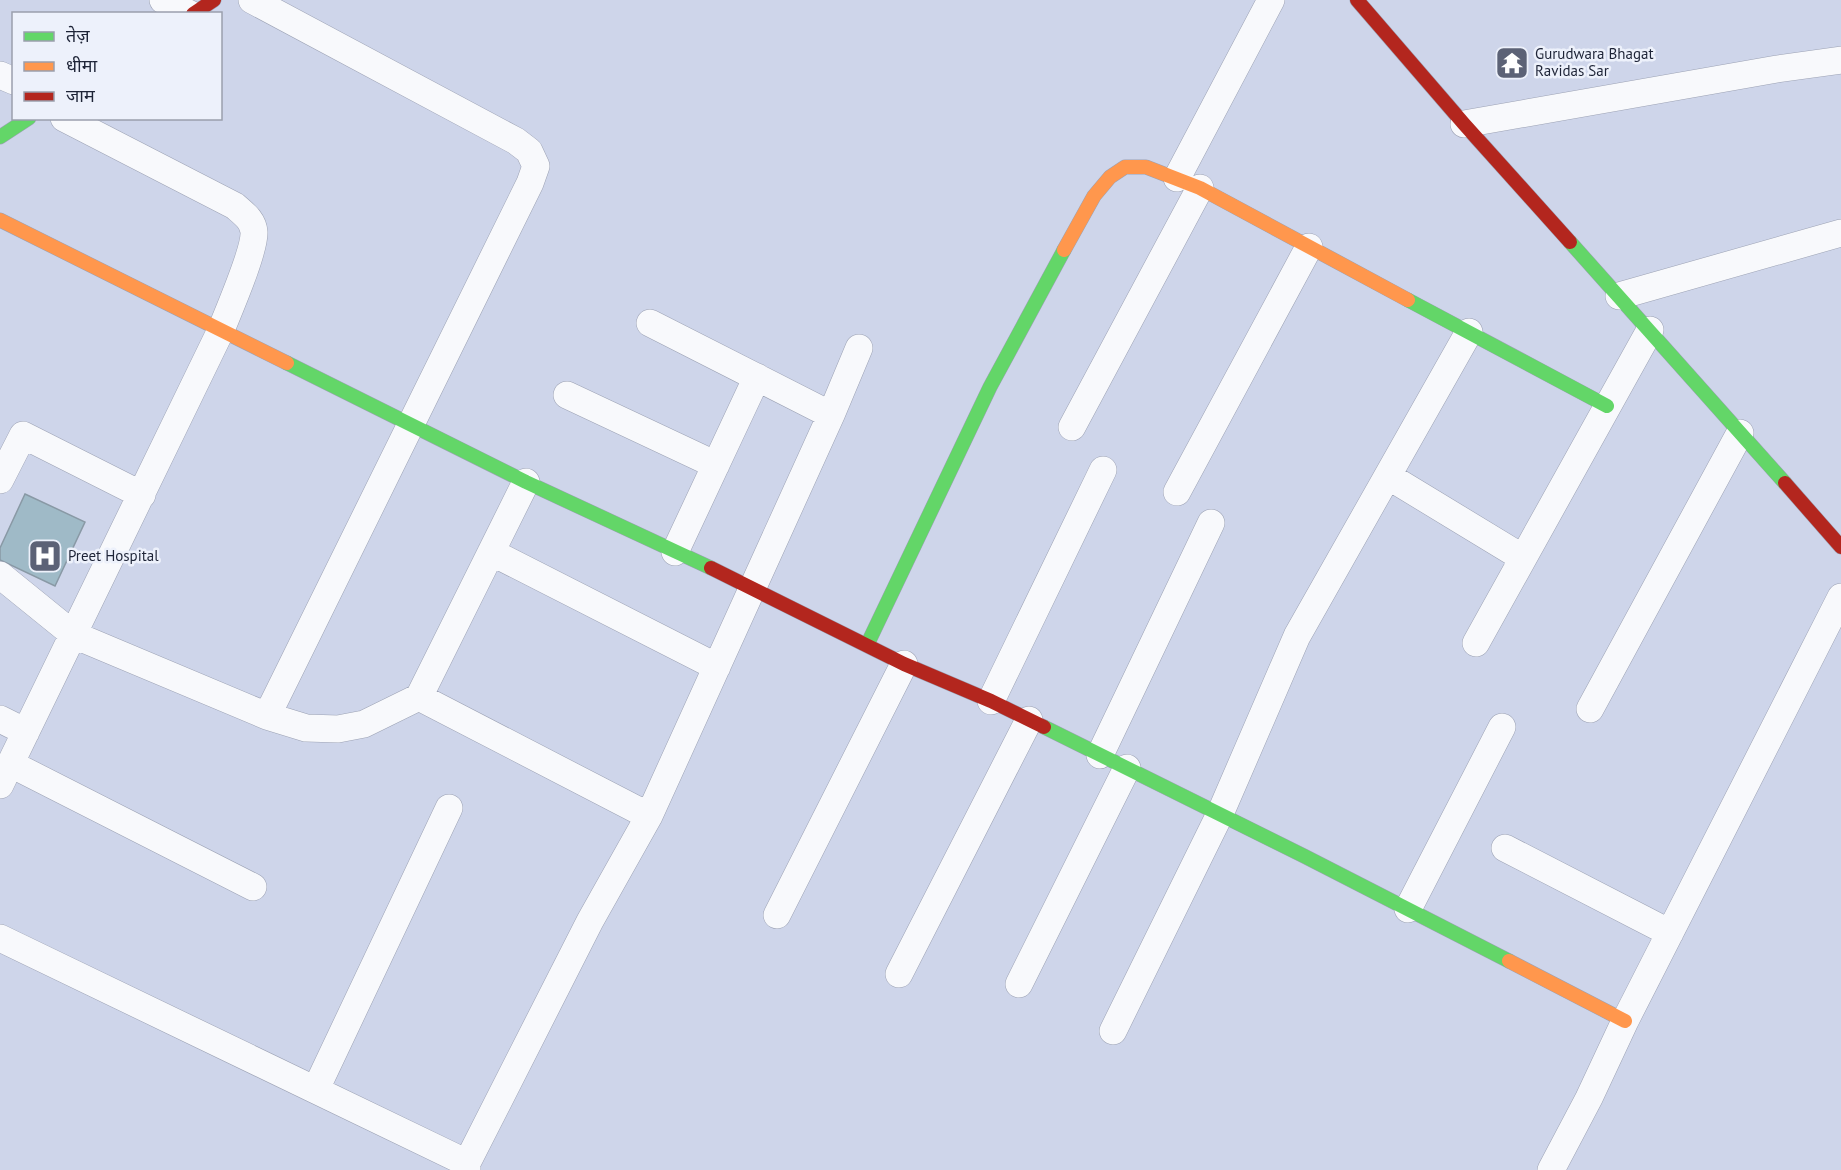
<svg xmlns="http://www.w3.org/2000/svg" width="1841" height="1170" font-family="'PT Sans','Noto Sans Devanagari',sans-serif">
  <rect width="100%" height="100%" fill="#ced5ea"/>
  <path fill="#9fbac7" stroke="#8999a5" stroke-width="1.5" d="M25 494 85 522 55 586 0 560V548Z"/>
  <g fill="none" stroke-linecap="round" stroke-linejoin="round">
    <defs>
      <path id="street" d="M163 0 190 14
        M252 0 516 141 529 151 536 166 530 183 267 716
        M0 75 14 81
        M1464 124 1777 69 1841 60
        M1177 178 1271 0
        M1619 296 1841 233
        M650 323 831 415
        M567 395 716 465
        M1072 427 1200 188
        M1388 476 1523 558
        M0 480 23 435 142 495
        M526 482 419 697 649 816
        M1177 492 1309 247
        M491 552 717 667
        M675 552 757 377
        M0 575 74 635 267 716 306 728 338 729 364 724 419 697
        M1476 643 1650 330
        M991 701 1103 470
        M1590 709 1740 433
        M0 719 26 732
        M1100 755 1211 523
        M11 764 253 887
        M0 785 221 330C229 310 255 250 254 232 253 220 244 214 235 206L64 118
        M1505 848 1670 933
        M1408 909 1502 727
        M777 915 904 664
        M0 938 467 1163
        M899 974 1029 720
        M1019 984 1127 768
        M1113 1031 1220 814 1297 636 1469 332
        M316 1089 449 808
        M467 1170V1163L590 921 649 816 831 415 859 348
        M1551 1170 1589 1098 1625 1021 1841 597"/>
      <path id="fast" d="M0 137 29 118
        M1570 242 1785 483
        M1408 300 1607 406
        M287 363 526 482 711 568
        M867 645 990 387 1064 250
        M1044 727 1304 856 1509 961"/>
      <path id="slow" d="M0 220 287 363
        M1064 250 1094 196 1110 177 1125 167H1146L1200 188 1408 300
        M1509 961 1625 1021"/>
      <path id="jam" d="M1357 0 1464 124 1570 242
        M193 14 214 0
        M1785 483 1841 547
        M711 568 904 664 991 701 1044 727"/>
    </defs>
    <use href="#street" stroke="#9ca2b4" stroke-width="28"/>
    <use href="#fast" stroke="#9ca2b4" stroke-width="15"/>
    <use href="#slow" stroke="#9ca2b4" stroke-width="15"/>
    <use href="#jam" stroke="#9ca2b4" stroke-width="15"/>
    <use href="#street" stroke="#f8f9fc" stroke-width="27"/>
    <use href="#fast" stroke="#63d668" stroke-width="14"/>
    <use href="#slow" stroke="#ff974d" stroke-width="14"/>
    <use href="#jam" stroke="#b3261e" stroke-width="14"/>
  </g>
  <defs>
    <symbol id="temple-square" viewBox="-11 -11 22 22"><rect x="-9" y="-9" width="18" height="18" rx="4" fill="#5c6276" stroke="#edf1fb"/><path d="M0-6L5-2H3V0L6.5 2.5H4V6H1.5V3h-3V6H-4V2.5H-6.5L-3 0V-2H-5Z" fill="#fff"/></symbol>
    <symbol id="hospital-square" viewBox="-11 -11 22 22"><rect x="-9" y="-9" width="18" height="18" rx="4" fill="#5c6276" stroke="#edf1fb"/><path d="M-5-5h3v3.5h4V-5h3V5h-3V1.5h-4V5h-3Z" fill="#fff"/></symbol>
  </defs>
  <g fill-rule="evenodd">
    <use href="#temple-square" x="1493" y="44" width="38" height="38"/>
    <use href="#hospital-square" x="26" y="537" width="38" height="38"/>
  </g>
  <g text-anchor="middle" stroke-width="5" stroke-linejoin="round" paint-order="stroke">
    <g font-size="15" fill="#1e2437" stroke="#edf1fb" text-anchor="start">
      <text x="1535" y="59">Gurudwara Bhagat<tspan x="1535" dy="17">Ravidas Sar</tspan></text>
      <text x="68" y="561">Preet Hospital</text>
    </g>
  </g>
  <rect x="12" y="12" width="210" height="108" fill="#edf1fb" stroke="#9a9fad" stroke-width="1.5"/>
  <rect x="24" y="32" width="30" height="9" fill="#63d668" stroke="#9a9fad" stroke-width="1.5"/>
  <text x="66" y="42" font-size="18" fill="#1e2437">तेज़</text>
  <rect x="24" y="62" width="30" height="9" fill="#ff974d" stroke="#9a9fad" stroke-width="1.5"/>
  <text x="66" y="72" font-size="18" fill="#1e2437">धीमा</text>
  <rect x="24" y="92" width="30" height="9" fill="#b3261e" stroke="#9a9fad" stroke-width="1.5"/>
  <text x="66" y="102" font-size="18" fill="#1e2437">जाम</text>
</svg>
